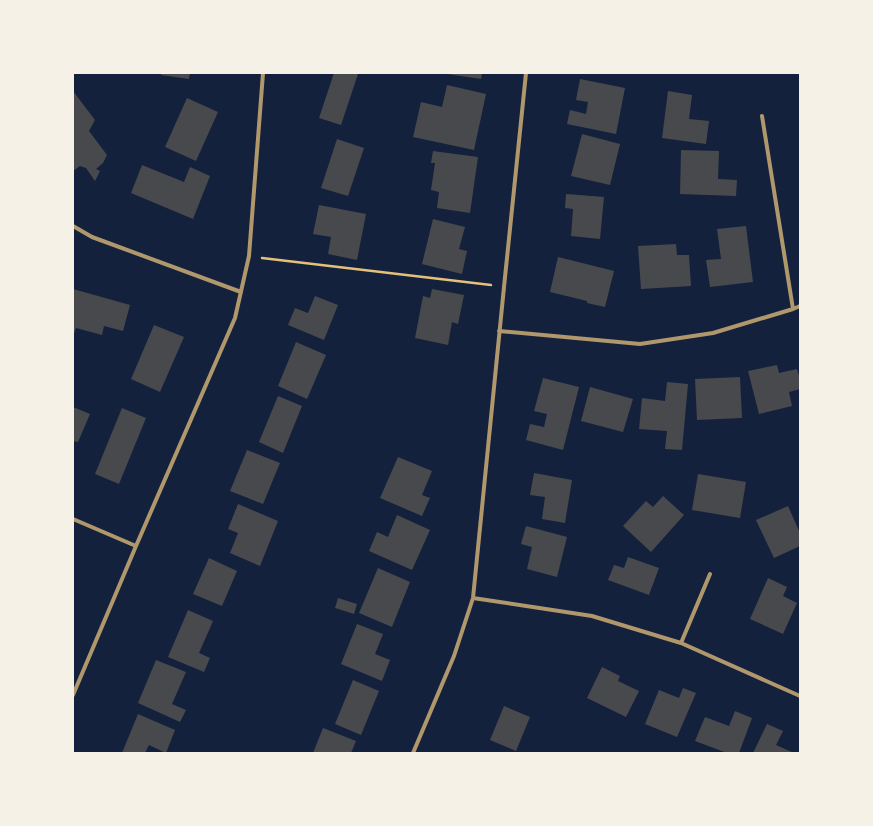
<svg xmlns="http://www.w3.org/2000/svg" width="873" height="826" font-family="'Roboto Condensed',sans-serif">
  <rect width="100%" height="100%" fill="#14213d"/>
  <path fill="#48494c" d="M161 73H190L189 79 161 75Z
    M334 73 358 74 341 125 319 118Z
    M447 73H482L481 79 447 74Z
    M580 79 625 88 616 134 567 124 570 110 586 114 588 102 576 100Z
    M447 85 486 94 474 150 413 137 421 102 442 107Z
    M73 91 95 120 89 131 107 155 103 163 96 169 100 171 95 181 86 168 80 166 73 171Z
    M668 91 692 95 689 119 709 121 706 144 662 138Z
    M187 98 218 112 196 161 165 147Z
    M582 134 620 144 610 185 571 176Z
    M337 139 364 148 348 196 321 188Z
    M681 150 719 151 718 179 737 180 736 196 680 194Z
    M433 151 478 157 470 213 437 208 439 192 431 190 435 163H431Z
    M142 165 184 182 190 167 210 176 193 219 131 193Z
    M566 194 604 197 600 239 571 236 573 209 565 208Z
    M319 205 366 214 357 260 328 254 331 237 313 234Z
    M433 219 465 227 459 249 467 251 462 274 422 264Z
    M746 226 753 282 710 287 706 260 721 259 717 229Z
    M676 244 677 255H689L691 286 641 289 638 246Z
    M558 257 614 271 605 307 587 303V301L550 292Z
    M73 289 130 305 123 331 104 326 102 335 76 328 73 336Z
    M432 289 464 295 458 324 452 322 448 345 415 338 423 296 430 298Z
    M315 296 338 305 324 340 288 325 295 308 308 313Z
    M154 325 184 337 160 392 131 379Z
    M296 342 326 355 307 399 278 386Z
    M777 365 779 373 797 369 800 379V389L789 392 792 406 759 414 748 371Z
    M740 377 742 418 697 420 695 379Z
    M543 378 579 387 563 450 526 440 530 424 544 427 547 414 534 411Z
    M667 382 688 384 682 450 665 449 667 431 639 429 642 398 665 401Z
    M590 387 633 399 623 432 581 421Z
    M278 396 302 406 283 453 259 442Z
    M73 407 90 414 78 442 73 441Z
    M122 408 146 418 119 484 95 474Z
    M247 450 280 463 263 504 230 491Z
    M398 457 432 471 422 495 430 498 422 516 380 498Z
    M534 473 572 480 565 523 542 519 545 497 530 495Z
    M698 474 746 482 740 518 692 510Z
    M663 496 684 515 651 552 623 526 646 501 653 507Z
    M238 504 278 521 260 566 230 553 238 533 228 529Z
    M788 506 800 533V546L774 558 756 520Z
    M397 515 430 530 412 570 369 551 377 532 388 537Z
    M526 526 567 537 557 577 527 569 532 547 521 544Z
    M628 557 659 568 649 595 608 580 614 565 624 568Z
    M209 558 237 571 222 606 193 594Z
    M378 568 410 582 392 627 359 613Z
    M768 578 787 587 783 596 797 603 783 634 750 619Z
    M338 598 357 604 354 614 335 608Z
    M188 610 213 621 199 653 210 658 204 672 168 657Z
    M357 624 383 634 375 654 390 660 382 681 341 664Z
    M156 660 186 672 172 704 186 710 180 722 138 703Z
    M602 667 620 676 618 681 639 691 626 717 587 698Z
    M353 680 379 691 361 735 335 724Z
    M683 688 696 693 677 737 645 724 659 690 679 698Z
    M504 706 530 717 516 751 490 740Z
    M735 711 752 718 739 753H727L695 741 705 717 729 726Z
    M138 714 175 730 166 753 149 745 145 753H122Z
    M767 724 783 731 776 745 794 753H753Z
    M323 728 356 741 351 753H313Z"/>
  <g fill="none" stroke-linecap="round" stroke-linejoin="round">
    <path stroke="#e5c07b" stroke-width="2.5" d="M262 258 491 285"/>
    <path stroke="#b1986c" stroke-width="4" d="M762 116 793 309
      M73 226 92 237 241 292
      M499 331 640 344 713 333 793 309 800 306
      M73 519 136 546
      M473 598 592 616 681 643 800 696
      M681 643 710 574
      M73 695 136 546 235 318 249 256 263 73
      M413 753 454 656 473 598 504 287 526 73"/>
  </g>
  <rect width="873" height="826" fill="none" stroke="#f6f1e7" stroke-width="148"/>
</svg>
